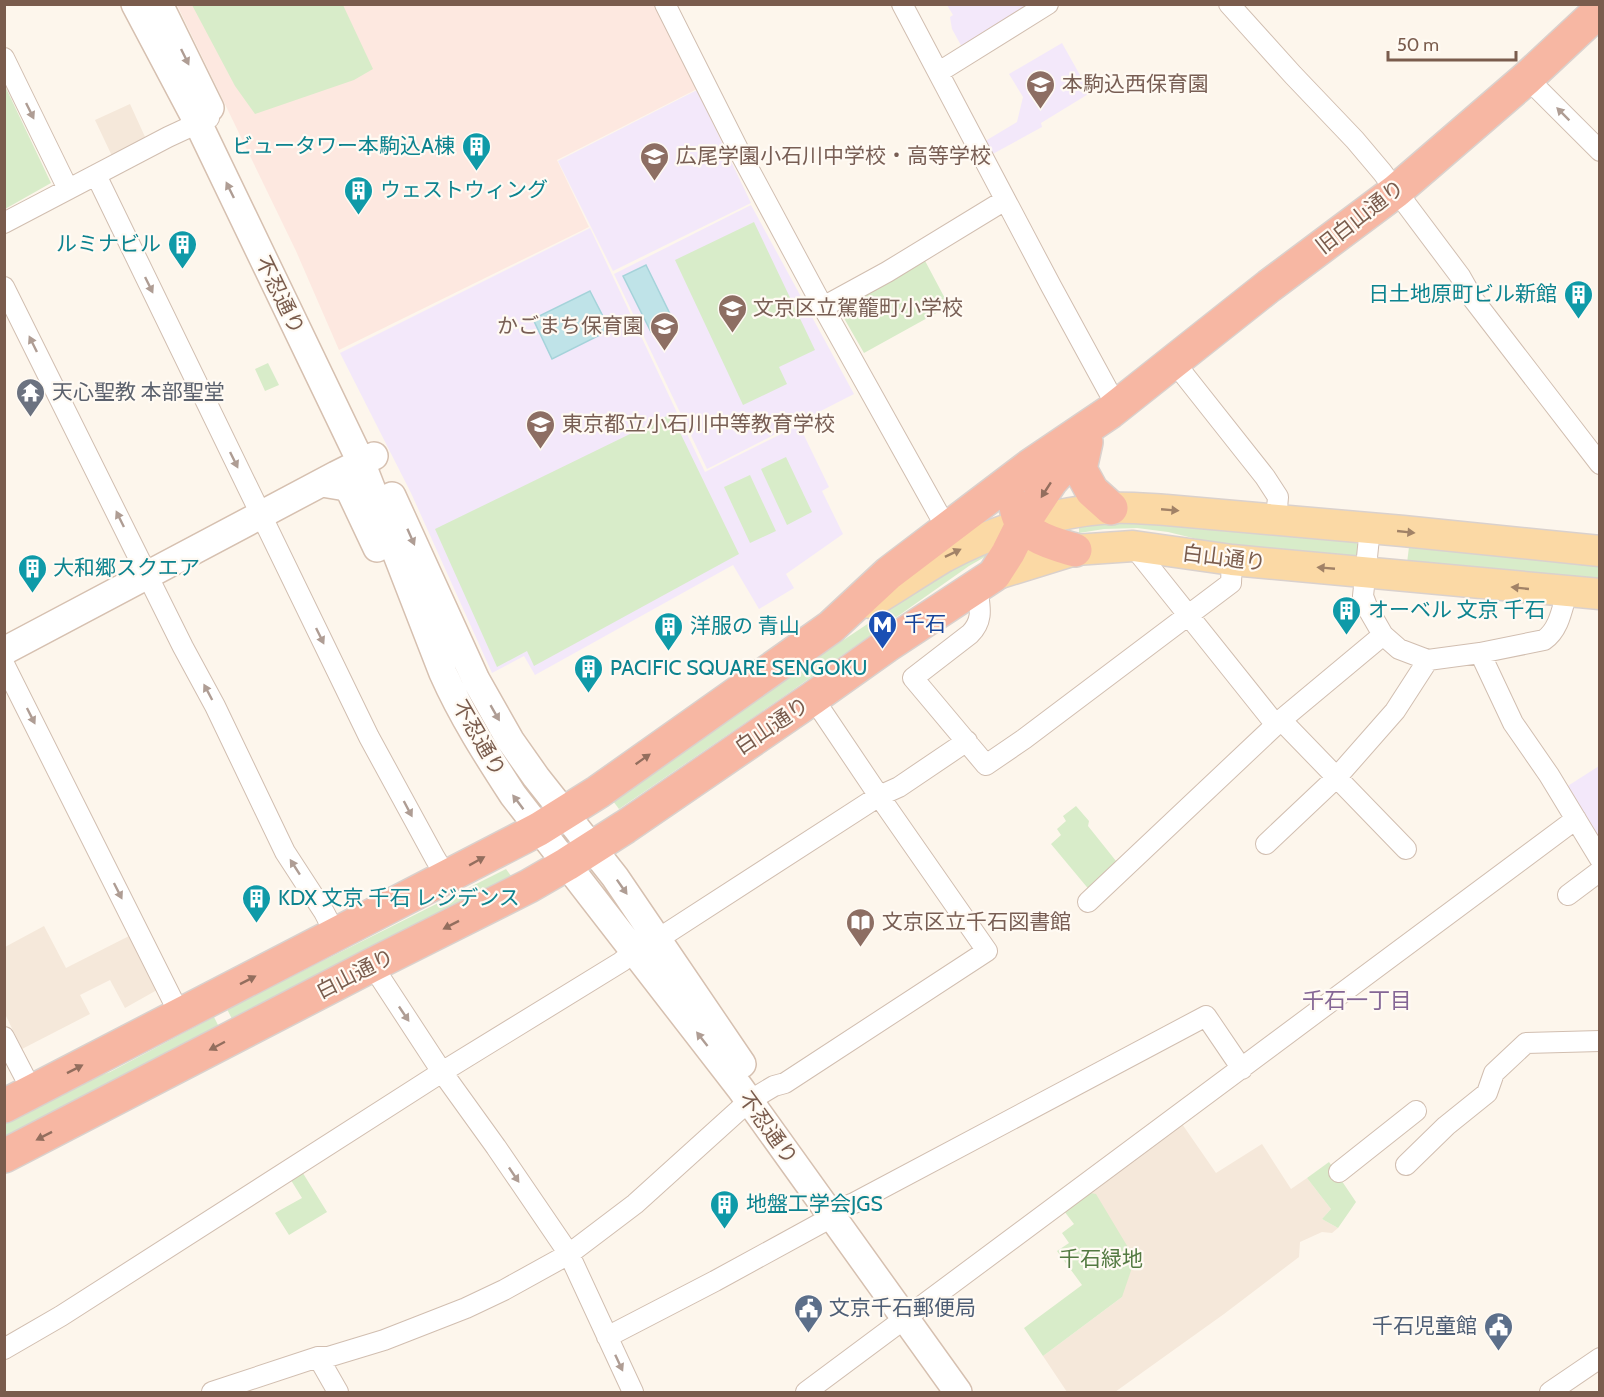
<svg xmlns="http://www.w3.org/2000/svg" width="1604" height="1397" font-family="Cabin,'Noto Sans JP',sans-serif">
  <rect width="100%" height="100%" fill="#fdf6ec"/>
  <path fill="#f5e8da" d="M130 104 146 139 112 156 95 120Z
    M44 926 66 968 131 935 157 990 125 1008 110 980 80 995 90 1014 22 1049 5 1014V947Z
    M1180 1121 1216 1173 1262 1144 1291 1189 1307 1178 1331 1209 1322 1219 1338 1228 1332 1233 1322 1232 1300 1242 1299 1257 1224 1314 1115 1392H1067L1043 1356 1122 1297 1085 1192Z"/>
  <path fill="#fde8e0" d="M177 5H655L697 89 557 160 589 227 339 350 296 251Z"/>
  <path fill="#f3e8fa" d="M947 5H1038L963 49 952 29 950 17 953 15Z
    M1062 43 1090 93 1041 123 1042 127 989 156 982 143 1017 122 1023 97 1009 74Z
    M697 90 751 203 613 271 558 161Z
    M751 205 854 394 707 469 614 274Z
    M590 228 705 472 799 425 829 487 822 491 843 534 786 574 794 588 759 609 733 565 535 675 524 656 492 673 411 493 340 353Z
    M1599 766V849L1563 789Z"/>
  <path fill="#d8ecc9" d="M192 5H343L373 69 354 80 255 114 235 86Z
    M5 86 51 183 5 209H4Z
    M754 222 815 350 779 367 787 384 743 405 675 260Z
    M923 257 949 306 864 353 837 306Z
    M268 363 279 385 265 391 255 369Z
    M671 414 739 554 534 666 527 651 497 667 435 529Z
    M786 457 812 512 787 525 761 469Z
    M750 475 776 531 750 543 724 487Z
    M1118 520 1349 539 1358 544 1360 548 1358 554 1353 557 1234 548 1168 532 1137 528 1104 529 1079 533V525Z
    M1409 547 1599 566V581L1407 563Z
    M992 549 990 554 969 566 783 697 619 809 613 801 746 705 899 603 939 576Z
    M1076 806 1089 821 1088 826 1120 866 1091 892 1051 844 1061 835 1057 829 1066 821 1063 816Z
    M506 869 514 880 233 1021 227 1009Z
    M214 1017 219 1027 5 1139V1123L52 1098 69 1087 110 1072Z
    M1329 1162 1356 1202 1338 1228 1322 1219 1331 1209 1307 1178Z
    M301 1170 327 1212 289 1235 275 1213 302 1198 289 1177Z
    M1085 1192 1096 1194 1135 1259 1122 1297 1043 1356 1024 1328 1082 1285 1057 1251 1069 1243 1062 1233 1074 1224 1064 1211Z"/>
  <path fill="#bfe3e8" stroke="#a5d3da" stroke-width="1.5" d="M646 265 673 320 651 332 623 276Z
    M590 291 610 330 552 359 533 319Z"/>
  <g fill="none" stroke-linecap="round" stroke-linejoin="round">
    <defs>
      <path id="street" d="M665 4 739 151 823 307 947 529
        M902 4 1051 286 1117 407
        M1229 4 1293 75 1355 140 1382 172 1460 276 1473 299 1600 464
        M4 58 68 189
        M939 72 1048 4
        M1527 78 1600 151
        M96 175 369 737 435 858 447 878
        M4 223 168 137 209 118
        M4 287 183 647 215 706 285 852 324 912 336 935
        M823 307 887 272 1005 200
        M1174 362 1265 477 1278 497 1276 520
        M1370 528 1363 596 1368 609 1383 635 1399 649 1428 660 1480 653 1544 640C1559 630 1562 609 1567 592
        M1133 546 1276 725
        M977 585C979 605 985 619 970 634L913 678 986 765 1024 739 1231 583 1232 560
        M1480 653 1513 723 1549 775 1600 859
        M4 664 180 1015
        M1281 720 1406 849
        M1266 844 1337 777 1395 711 1428 660
        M1568 895 1600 871
        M1088 902 1281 720 1383 635
        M658 939 879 796 899 787 967 741
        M372 965 442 1072 496 1147 569 1254 633 1392
        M4 1037 32 1091
        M1406 1165 1446 1126 1487 1093 1494 1073 1526 1043 1600 1041
        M1339 1172 1416 1111
        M844 1207 854 1203 1206 1016 1242 1069
        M607 1337 715 1281 832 1217
        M4 1349 61 1316 442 1072 621 962 634 952
        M318 1357 338 1392
        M212 1392 318 1357H328L384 1340 466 1308 504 1290 569 1254 635 1204 749 1101 774 1086 785 1083 987 951 879 796 813 698
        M806 1392 1576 819
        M1550 1392 1600 1358"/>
      <path id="secondary" d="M135 4 198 123 361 462 443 673C462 716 487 755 513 795L740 1088 958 1392
        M159 4 210 108
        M322 483 346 487 351 493 377 548
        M392 496 476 680 510 740 536 777 615 877 742 1064
        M4 651 336 475 374 456"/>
      <path id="primary" d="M994 575 1075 550 1133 546 1232 560 1600 594
        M870 603C895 588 919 572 944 557 994 530 1054 512 1111 508 1129 507 1147 509 1166 510L1403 531 1600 551"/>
      <path id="highway" d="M1086 442 1080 469 1092 491 1111 508
        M1016 506C1019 536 1051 543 1075 550
        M4 1106 539 829 598 792 831 627 889 573 1030 466 1110 412 1269 286 1396 191 1527 78 1600 10
        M4 1156 372 965 529 886 567 864 625 827 813 698 886 646 994 575 1008 553 1022 525 1051 481 1084 444"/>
    </defs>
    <use href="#street" stroke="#d1beb0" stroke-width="22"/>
    <use href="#secondary" stroke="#d6c0b0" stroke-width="30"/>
    <use href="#primary" stroke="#dad1cd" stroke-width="33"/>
    <use href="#highway" stroke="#dad1cd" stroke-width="36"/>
    <use href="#street" stroke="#fff" stroke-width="20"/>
    <use href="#secondary" stroke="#fff" stroke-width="27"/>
    <use href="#primary" stroke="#fbd9a5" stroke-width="30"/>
    <use href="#highway" stroke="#f7b7a3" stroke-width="33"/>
  </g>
  <defs><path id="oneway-solid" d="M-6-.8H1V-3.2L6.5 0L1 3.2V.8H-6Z" transform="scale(1.5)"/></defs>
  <g fill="#af9d94">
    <use href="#oneway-solid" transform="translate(185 57) rotate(64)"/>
    <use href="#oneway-solid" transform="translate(30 111) rotate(64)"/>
    <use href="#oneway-solid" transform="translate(1563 114) rotate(-135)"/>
    <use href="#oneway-solid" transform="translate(230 190) rotate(-116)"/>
    <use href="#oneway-solid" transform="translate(149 285) rotate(64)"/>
    <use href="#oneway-solid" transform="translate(33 344) rotate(-116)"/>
    <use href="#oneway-solid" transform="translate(234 460) rotate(64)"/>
    <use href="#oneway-solid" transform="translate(120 519) rotate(-116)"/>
    <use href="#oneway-solid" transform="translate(411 537) rotate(66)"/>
    <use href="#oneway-solid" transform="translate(320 636) rotate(64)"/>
    <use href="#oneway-solid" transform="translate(208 692) rotate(-118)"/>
    <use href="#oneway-solid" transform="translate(495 713) rotate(60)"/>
    <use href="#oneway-solid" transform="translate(31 716) rotate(63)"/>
    <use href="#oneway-solid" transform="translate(518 802) rotate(-127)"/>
    <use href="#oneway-solid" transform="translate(408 809) rotate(62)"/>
    <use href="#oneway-solid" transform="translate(295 867) rotate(-123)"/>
    <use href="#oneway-solid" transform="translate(622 887) rotate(55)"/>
    <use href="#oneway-solid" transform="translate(118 891) rotate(63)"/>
    <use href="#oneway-solid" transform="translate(404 1014) rotate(56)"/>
    <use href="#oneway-solid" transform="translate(702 1039) rotate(-128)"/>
    <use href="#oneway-solid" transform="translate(514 1175) rotate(56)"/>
    <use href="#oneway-solid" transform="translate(619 1363) rotate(65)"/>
  </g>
  <g fill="#936e5e">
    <use href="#oneway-solid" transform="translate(1046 490) rotate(123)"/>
    <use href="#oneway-solid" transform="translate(643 759) rotate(-35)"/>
    <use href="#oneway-solid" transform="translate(477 861) rotate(-29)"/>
    <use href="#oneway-solid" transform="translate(451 925) rotate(153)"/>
    <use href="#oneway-solid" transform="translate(248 980) rotate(-27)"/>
    <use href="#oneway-solid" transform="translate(217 1046) rotate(152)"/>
    <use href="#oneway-solid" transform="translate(75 1069) rotate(-27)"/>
    <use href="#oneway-solid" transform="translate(44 1136) rotate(153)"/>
  </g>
  <g fill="#a18267">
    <use href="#oneway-solid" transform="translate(1170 510) rotate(5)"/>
    <use href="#oneway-solid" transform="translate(1406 532) rotate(6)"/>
    <use href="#oneway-solid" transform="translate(953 553) rotate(-26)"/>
    <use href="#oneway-solid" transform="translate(1326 568) rotate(-175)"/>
    <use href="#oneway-solid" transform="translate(1520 588) rotate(-174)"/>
  </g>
  <defs>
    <symbol id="school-pin" viewBox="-11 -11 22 30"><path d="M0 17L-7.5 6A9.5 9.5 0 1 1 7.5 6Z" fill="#8d6e63" stroke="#fffaf3"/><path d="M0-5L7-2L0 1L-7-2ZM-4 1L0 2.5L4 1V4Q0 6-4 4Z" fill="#fff"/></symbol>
    <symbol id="building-pin" viewBox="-11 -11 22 30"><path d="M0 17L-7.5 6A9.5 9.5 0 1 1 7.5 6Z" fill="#0f9aa8" stroke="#fffaf3"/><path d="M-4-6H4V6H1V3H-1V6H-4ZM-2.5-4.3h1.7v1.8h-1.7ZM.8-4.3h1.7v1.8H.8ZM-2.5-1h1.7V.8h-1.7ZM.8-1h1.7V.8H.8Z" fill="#fff"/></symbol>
    <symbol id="temple-pin" viewBox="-11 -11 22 30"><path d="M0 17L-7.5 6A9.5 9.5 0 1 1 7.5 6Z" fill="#6b7280" stroke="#fffaf3"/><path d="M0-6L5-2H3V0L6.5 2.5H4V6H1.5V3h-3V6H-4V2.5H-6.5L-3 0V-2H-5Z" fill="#fff"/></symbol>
    <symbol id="metro-pin" viewBox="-11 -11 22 30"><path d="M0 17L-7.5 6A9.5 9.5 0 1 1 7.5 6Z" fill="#1a4fb4" stroke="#fffaf3"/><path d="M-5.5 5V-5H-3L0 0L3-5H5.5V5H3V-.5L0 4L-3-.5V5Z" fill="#fff"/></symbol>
    <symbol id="library-pin" viewBox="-11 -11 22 30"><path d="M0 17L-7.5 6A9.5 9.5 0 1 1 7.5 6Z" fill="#8d6e63" stroke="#fffaf3"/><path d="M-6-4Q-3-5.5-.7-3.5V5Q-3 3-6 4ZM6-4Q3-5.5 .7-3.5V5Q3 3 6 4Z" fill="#fff"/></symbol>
    <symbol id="civic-pin" viewBox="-11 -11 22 30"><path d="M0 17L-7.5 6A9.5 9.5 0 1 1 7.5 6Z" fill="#5c6f8a" stroke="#fffaf3"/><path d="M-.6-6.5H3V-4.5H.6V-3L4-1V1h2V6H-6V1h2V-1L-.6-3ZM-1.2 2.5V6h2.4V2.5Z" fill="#fff"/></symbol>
  </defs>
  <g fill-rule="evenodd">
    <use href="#school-pin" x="1024" y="68" width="33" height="45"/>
    <use href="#building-pin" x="460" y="130" width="33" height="45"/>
    <use href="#school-pin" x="638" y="140" width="33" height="45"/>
    <use href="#building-pin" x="342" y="174" width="33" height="45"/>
    <use href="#building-pin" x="166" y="228" width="33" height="45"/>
    <use href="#building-pin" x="1562" y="278" width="33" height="45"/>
    <use href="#school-pin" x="716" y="292" width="33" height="45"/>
    <use href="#school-pin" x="648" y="310" width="33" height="45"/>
    <use href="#temple-pin" x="14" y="376" width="33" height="45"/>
    <use href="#school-pin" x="524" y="408" width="33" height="45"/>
    <use href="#building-pin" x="16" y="552" width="33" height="45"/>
    <use href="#building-pin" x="1330" y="594" width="33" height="45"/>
    <use href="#metro-pin" x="866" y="608" width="33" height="45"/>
    <use href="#building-pin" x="652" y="610" width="33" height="45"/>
    <use href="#building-pin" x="572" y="652" width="33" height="45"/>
    <use href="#building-pin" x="240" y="882" width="33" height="45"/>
    <use href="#library-pin" x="844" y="906" width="33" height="45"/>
    <use href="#building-pin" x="708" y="1188" width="33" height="45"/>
    <use href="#civic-pin" x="792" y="1292" width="33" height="45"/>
    <use href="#civic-pin" x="1482" y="1310" width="33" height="45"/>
  </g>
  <g text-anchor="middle" stroke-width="4.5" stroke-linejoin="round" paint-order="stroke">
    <g font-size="21" fill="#785e54" stroke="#fffaf3" text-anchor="start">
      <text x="1062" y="91">本駒込西保育園</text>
      <text x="676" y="163">広尾学園小石川中学校・高等学校</text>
      <text x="753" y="315">文京区立駕籠町小学校</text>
      <text x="644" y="333" text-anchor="end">かごまち保育園</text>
      <text x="562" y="431">東京都立小石川中等教育学校</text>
      <text x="882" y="929">文京区立千石図書館</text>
    </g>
    <g font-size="21" fill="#0d838f" stroke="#fffaf3" text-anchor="start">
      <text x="455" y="153" text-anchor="end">ビュータワー本駒込A棟</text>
      <text x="380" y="197">ウェストウィング</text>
      <text x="161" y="251" text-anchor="end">ルミナビル</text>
      <text x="1557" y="301" text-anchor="end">日土地原町ビル新館</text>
      <text x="53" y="575">大和郷スクエア</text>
      <text x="1368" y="617">オーベル 文京 千石</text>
      <text x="690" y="633">洋服の 青山</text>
      <text x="610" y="675">PACIFIC SQUARE SENGOKU</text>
      <text x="278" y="905">KDX 文京 千石 レジデンス</text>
      <text x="746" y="1211">地盤工学会JGS</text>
    </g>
    <g font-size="21" fill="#7a5c4d" stroke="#fffaf3">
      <text transform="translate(1360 217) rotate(-38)" y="7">旧白山通り</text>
      <text transform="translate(280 295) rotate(64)" y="7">不忍通り</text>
      <text transform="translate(1224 558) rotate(7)" y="7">白山通り</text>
      <text transform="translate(772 726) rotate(-34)" y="7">白山通り</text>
      <text transform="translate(479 738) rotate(60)" y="7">不忍通り</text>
      <text transform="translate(355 974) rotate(-27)" y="7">白山通り</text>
      <text transform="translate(768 1128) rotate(54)" y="7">不忍通り</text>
    </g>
    <g font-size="21" fill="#5b616d" stroke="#fffaf3" text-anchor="start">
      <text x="52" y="399">天心聖教 本部聖堂</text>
    </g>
    <g font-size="21" fill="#164399" stroke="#fffaf3" text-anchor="start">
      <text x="904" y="631">千石</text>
    </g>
    <g font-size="21" fill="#537a41" stroke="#fffaf3">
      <text x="1101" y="1266">千石緑地</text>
    </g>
    <g font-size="21" fill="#4e5e75" stroke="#fffaf3" text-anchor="start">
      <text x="829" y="1315">文京千石郵便局</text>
      <text x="1477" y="1333" text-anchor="end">千石児童館</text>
    </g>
    <g font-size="22" fill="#846695" stroke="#fffaf3">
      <text x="1357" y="1008">千石一丁目</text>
    </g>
  </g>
  <rect width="1604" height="1397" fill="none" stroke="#7a5c4d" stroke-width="12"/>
  <path d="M1388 51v9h128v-9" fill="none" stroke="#7a5c4d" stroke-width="3"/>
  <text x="1397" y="51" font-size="18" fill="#7a5c4d" stroke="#fffaf3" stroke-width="4.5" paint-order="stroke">50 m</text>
</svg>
